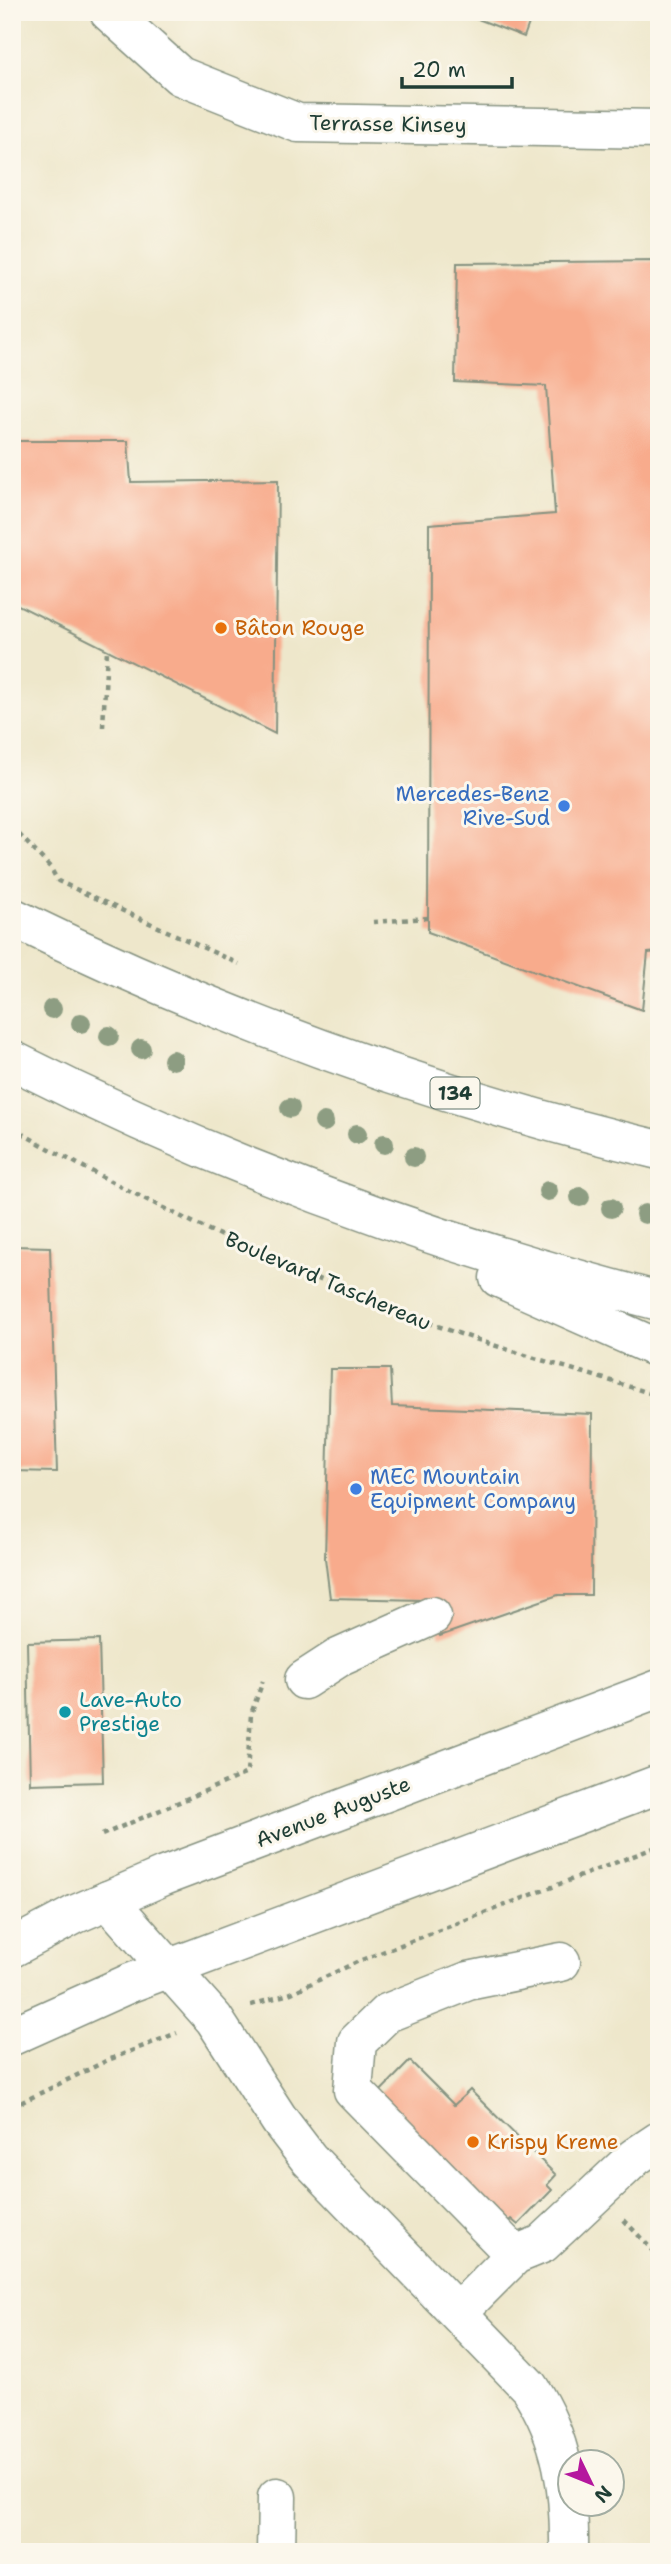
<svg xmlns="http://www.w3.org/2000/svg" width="671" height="2564" font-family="'Shantell Sans',sans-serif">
  <rect width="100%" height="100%" fill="#fbf7ec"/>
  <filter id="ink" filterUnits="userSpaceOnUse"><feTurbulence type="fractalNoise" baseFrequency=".0143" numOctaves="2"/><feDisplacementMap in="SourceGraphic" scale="14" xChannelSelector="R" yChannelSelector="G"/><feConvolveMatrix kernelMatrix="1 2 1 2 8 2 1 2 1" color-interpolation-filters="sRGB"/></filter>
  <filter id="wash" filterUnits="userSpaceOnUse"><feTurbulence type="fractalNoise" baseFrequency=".00686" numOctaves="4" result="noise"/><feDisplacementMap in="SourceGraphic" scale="28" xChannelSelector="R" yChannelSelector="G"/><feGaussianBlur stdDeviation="1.57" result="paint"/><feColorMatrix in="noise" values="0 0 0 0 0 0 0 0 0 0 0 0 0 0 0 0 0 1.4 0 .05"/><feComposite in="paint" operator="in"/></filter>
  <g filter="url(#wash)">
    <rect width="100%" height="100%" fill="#eee7cb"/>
    <g id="blocks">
      <path fill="#f8ab8c" d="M460 12H533L524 37Z
        M659 261V952L648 953 642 1010 428 932 429 524 555 514 546 386 455 382 457 263Z
        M12 441H128L131 482 278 480 275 734 12 602Z
        M12 1246 50 1247 57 1472 12 1471Z
        M330 1369H390L392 1406 592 1414 591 1595H558L440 1636 425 1600 330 1598 325 1558Z
        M99 1640 103 1782 30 1784 27 1642Z
        M410 2061 454 2105 470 2090 556 2175 547 2185 552 2190 518 2225 511 2219 500 2230 370 2102Z"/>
    </g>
  </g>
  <g filter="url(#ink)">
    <use href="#blocks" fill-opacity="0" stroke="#869280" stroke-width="2"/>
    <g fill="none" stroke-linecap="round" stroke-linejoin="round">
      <defs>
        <path id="minor" d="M109 12 180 76 298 123 659 129
          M304 1680 338 1658 432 1616
          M108 1900 214 2019 280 2121 309 2159 529 2387C563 2438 570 2491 569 2552
          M515 2255 353 2090 357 2042 387 2013 468 1981 561 1962
          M458 2312 515 2255 542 2244 635 2157 659 2141
          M276 2552 277 2497"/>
        <path id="major" d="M12 917C218 1018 436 1097 659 1150
          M12 1060C217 1164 436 1244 659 1301
          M499 1278 659 1349
          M12 1948 76 1914 164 1876 659 1689
          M12 2036 130 1983 659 1784"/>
      </defs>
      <use href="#minor" stroke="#869280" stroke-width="41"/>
      <use href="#major" stroke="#869280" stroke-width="41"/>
      <path stroke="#869280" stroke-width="4.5" stroke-dasharray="5 5" stroke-linecap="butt" d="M657 12 659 14
        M103 727 107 650
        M12 827 50 867 58 881 239 964
        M373 922 428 918
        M12 1128C151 1206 296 1275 446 1329 516 1354 588 1373 659 1396
        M102 1835 247 1773 251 1714 263 1681
        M251 2005 289 1994 359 1961 659 1846
        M12 2107 108 2060 177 2033
        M624 2220 657 2255"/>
      <use href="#minor" stroke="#fff" stroke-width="38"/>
      <use href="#major" stroke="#fff" stroke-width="38"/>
    </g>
    <g fill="#8d9d82">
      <circle cx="52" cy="1009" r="10"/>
      <circle cx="81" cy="1023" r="10"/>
      <circle cx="109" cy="1036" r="10"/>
      <circle cx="141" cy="1049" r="10"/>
      <circle cx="173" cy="1060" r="10"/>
      <circle cx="290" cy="1108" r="10"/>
      <circle cx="324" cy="1122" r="10"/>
      <circle cx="357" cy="1134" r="10"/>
      <circle cx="384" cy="1144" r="10"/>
      <circle cx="414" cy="1157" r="10"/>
      <circle cx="548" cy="1191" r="10"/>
      <circle cx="580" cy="1197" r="10"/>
      <circle cx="611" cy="1208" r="10"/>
      <circle cx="645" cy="1214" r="10"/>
    </g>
  </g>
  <g fill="#e8710a" stroke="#fbf7ec" stroke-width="2.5">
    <circle cx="221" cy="628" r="7"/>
    <circle cx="473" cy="2142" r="7"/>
  </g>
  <g fill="#3f7fe0" stroke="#fbf7ec" stroke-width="2.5">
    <circle cx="564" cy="806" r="7"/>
    <circle cx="356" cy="1489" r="7"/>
  </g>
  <circle fill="#0f9aa8" stroke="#fbf7ec" stroke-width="2.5" cx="65" cy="1712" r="7"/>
  <g text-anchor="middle" stroke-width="6" stroke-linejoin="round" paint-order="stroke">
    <rect fill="#fbf7ec" stroke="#61756b" stroke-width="2" x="430.5" y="1077.5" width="49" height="31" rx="5"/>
    <g font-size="19" font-weight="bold" fill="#1f3d34">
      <text x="455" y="1100">134</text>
    </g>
    <g font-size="21" fill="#1f3d34" stroke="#fbf7ec">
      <text transform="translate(388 124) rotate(1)" y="7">Terrasse Kinsey</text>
      <text transform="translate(328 1281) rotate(23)" y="7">Boulevard Taschereau</text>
      <text transform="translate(333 1812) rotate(-21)" y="7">Avenue Auguste</text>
    </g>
    <g font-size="21" fill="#c56008" stroke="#fbf7ec" text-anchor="start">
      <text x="235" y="635">Bâton Rouge</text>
      <text x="487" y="2149">Krispy Kreme</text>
    </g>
    <g font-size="21" fill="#366cbe" stroke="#fbf7ec" text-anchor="end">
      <text x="550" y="801">Mercedes-Benz<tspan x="550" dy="24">Rive-Sud</tspan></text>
      <text x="370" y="1484" text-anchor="start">MEC Mountain<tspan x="370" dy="24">Equipment Company</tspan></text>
    </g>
    <g font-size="21" fill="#0d838f" stroke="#fbf7ec" text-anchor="start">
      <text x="79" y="1707">Lave-Auto<tspan x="79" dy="24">Prestige</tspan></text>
    </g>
  </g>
  <rect width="671" height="2564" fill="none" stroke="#fbf7ec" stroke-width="42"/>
  <g transform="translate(591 2483) rotate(133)"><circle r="33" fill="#fbf7ec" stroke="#a3ada2" stroke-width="2"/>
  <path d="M0-5L12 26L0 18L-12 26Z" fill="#b5179e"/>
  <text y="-10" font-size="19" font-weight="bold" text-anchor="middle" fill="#1f3d34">N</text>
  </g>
  <path d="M402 77v10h110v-10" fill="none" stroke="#1f3d34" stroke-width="3.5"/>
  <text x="412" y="77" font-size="21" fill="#1f3d34" stroke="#fbf7ec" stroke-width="5" paint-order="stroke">20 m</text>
</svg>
